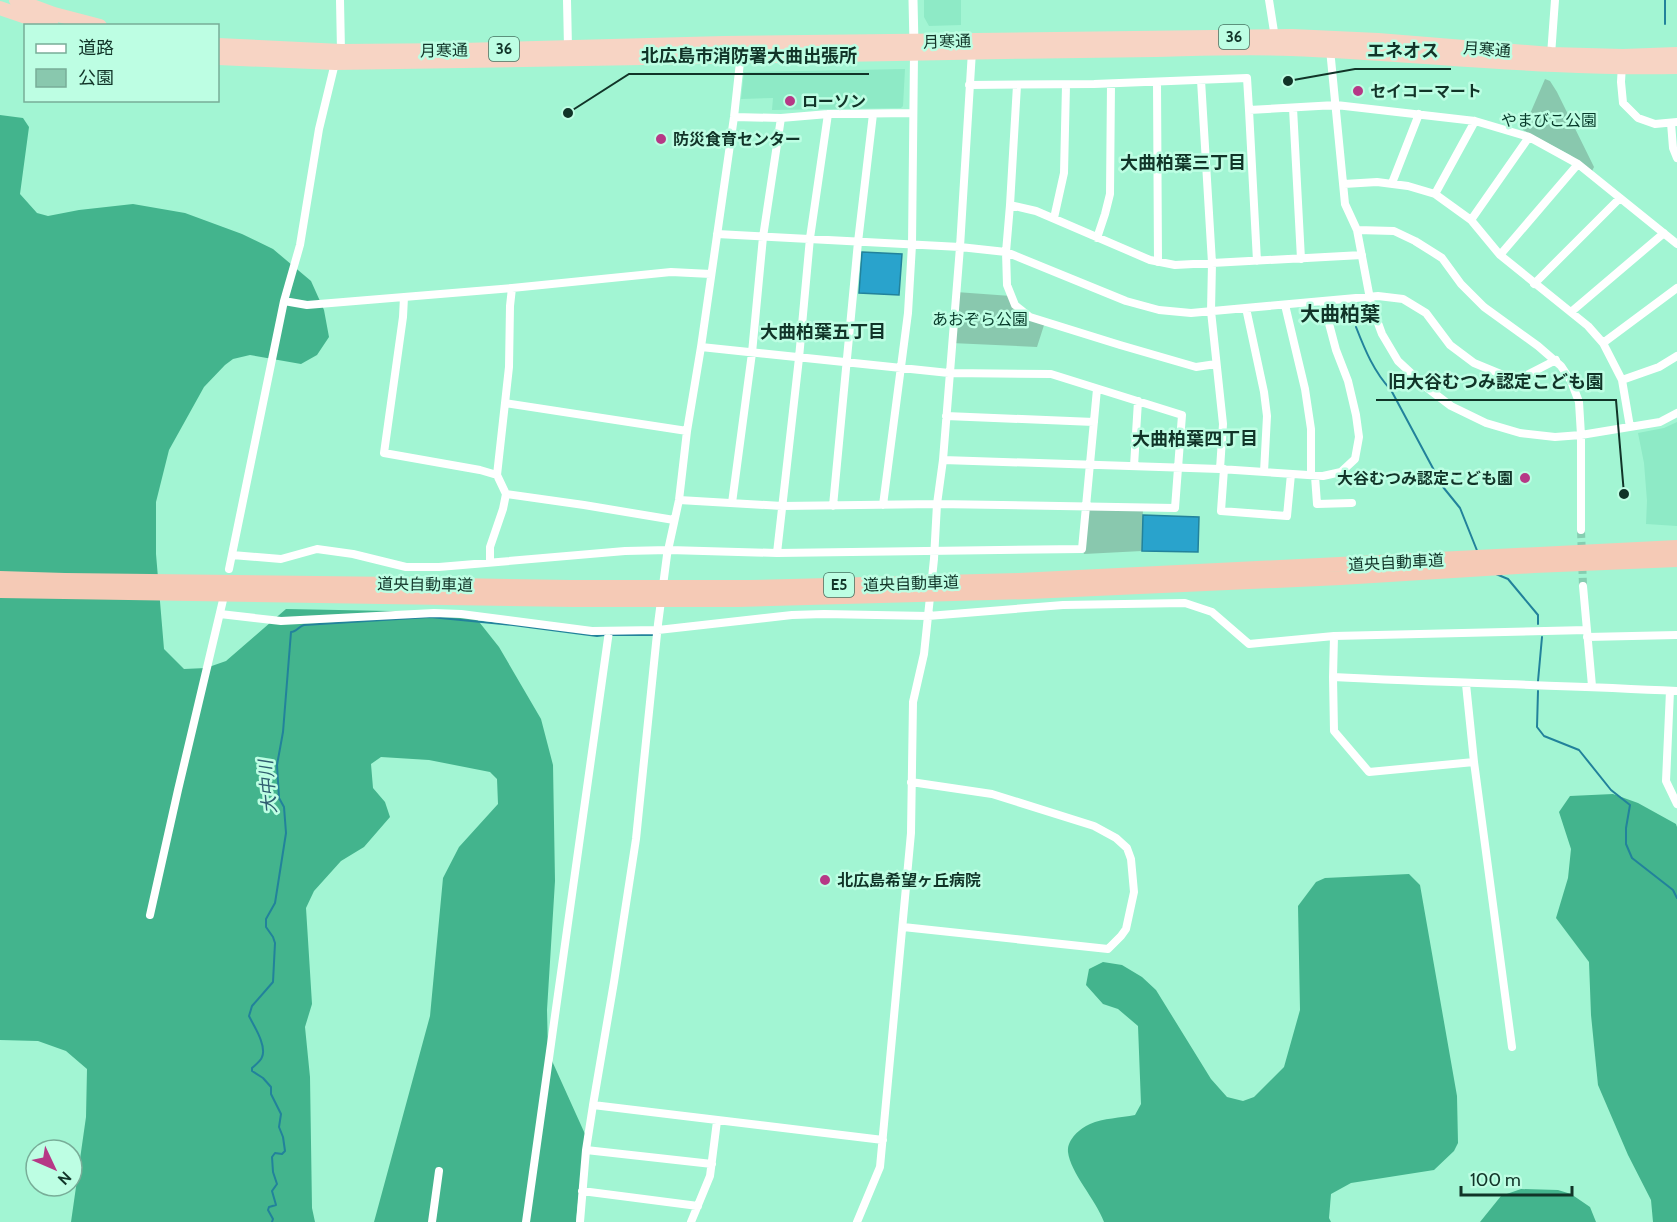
<svg xmlns="http://www.w3.org/2000/svg" width="1677" height="1222" font-family="Cabin,'Noto Sans JP',sans-serif">
  <rect width="100%" height="100%" fill="#a2f5d3"/>
  <path fill="#8eeac6" d="M924 0H961V25L929 26 924 17Z
    M905 69 903 106 901 108 772 110 773 98 741 99 744 72Z
    M1677 422V526L1646 524 1647 501 1644 463 1638 433 1664 428Z"/>
  <path fill="#89c8ae" d="M1545 79 1550 81 1557 92 1594 167 1592 171 1570 155 1523 130Z
    M956 292 1011 296 1015 305 1045 322 1037 347 951 343Z
    M1087 506 1143 507 1142 551 1084 554 1082 549Z"/>
  <path fill="#43b48d" d="M0 115 23 118 29 127 20 194 37 213 48 216 79 210 133 204 185 213 242 234 273 249 311 281 324 310 329 337 317 355 301 364 250 355 233 359 225 365 204 387 169 450 156 502V554L164 649 184 669 206 668 226 661 286 609 443 612 476 618 499 647 541 719 553 765 555 881 547 1010 548 1052 585 1134 576 1222H374L430 1016 443 878 459 847 498 804 497 779 490 772 429 760 381 757 371 764 373 788 385 802 390 817 364 847 341 861 314 891 306 908 312 1004 305 1027 310 1077 312 1208 315 1222H71L86 1117 87 1069 66 1051 38 1041 0 1040Z
    M1613 794 1638 803 1676 824 1677 827V1222H1653L1651 1200 1628 1155 1598 1085 1591 1015 1589 962 1556 918 1568 878 1571 849 1559 812 1570 796Z
    M1409 874 1420 885 1457 1096 1458 1143 1454 1151 1434 1170 1351 1183 1331 1194 1329 1218 1331 1222H1104C1096 1200 1070 1172 1068 1152 1067 1140 1079 1129 1090 1124 1103 1118 1121 1118 1135 1115L1141 1104 1138 1026 1118 1009 1103 1004 1086 985 1089 969 1103 962 1122 965 1142 977 1156 990 1211 1079 1227 1097 1243 1101 1254 1097 1284 1067 1300 1010 1298 906 1316 882 1325 878Z
    M1521 1189 1558 1190 1571 1194 1590 1207 1596 1222H1480L1501 1196Z"/>
  <path fill="#29a3cc" stroke="#22829b" stroke-width="1.5" d="M862 252 902 254 899 295 859 293Z
    M1143 515 1199 517 1198 552 1142 551Z"/>
  <g fill="none" stroke-linecap="round" stroke-linejoin="round">
    <path stroke="#22829b" stroke-width="2" d="M1665 0V24
      M1356 327C1365 350 1374 372 1391 390L1443 487 1460 508 1478 553
      M1496 574 1508 579 1538 615V624
      M611 635H653
      M1538 681 1542 637
      M1538 691 1537 727 1544 736 1579 750 1611 790 1630 805 1626 828V844L1632 858 1673 890 1677 898
      M272 1222 273 1219 268 1210 269 1207 276 1205 272 1191 277 1184 273 1172 272 1157 275 1153 282 1154 285 1151 283 1137 279 1127 281 1114 271 1094V1087L263 1078 252 1071V1068C255 1065 261 1061 262 1057 267 1046 254 1026 249 1016L252 1006 273 982 275 943 273 937 266 927V919L275 903 286 833 284 807 279 798 277 765 283 732 291 632C297 632 299 626 304 625L430 617 513 625 597 636 605 635"/>
    <path stroke="#85ceb1" stroke-width="8" stroke-dasharray="8 4" stroke-linecap="butt" d="M1581 530 1583 586"/>
    <path stroke="#fff" stroke-width="8" d="M567 0 568 48
      M1269 0 1275 38
      M1330 49 1345 204 1357 230 1371 304 1382 334 1398 361 1426 387 1451 406 1486 423 1520 433 1555 437 1581 435 1660 422 1677 413
      M741 53 734 117 701 347 687 431 679 500 667 555 658 624 636 839 614 982 593 1105 883 1140
      M1551 55 1555 0
      M1622 64 1621 82 1623 103 1638 118 1655 124 1677 122
      M1201 80 1212 263 1211 311 1223 424 1220 469
      M1157 82 1158 262
      M969 85 1094 84 1247 78 1249 110 1336 105 1475 121 1529 137 1578 164 1677 244
      M1017 85 1010 205 1006 252 1007 285 1015 305 1030 317 1120 345 1196 367 1216 364
      M1293 108 1301 259
      M1249 110 1257 261
      M734 117 781 118 828 114 913 113
      M1671 123 1673 148 1677 158
      M1392 183 1419 114
      M1344 184 1377 182 1408 186 1435 194 1471 220 1500 255 1588 326 1603 343 1622 380 1630 427
      M1435 194 1475 121
      M1010 205 1036 211 1150 260 1175 265 1362 255
      M1054 218 1064 173 1066 85
      M1471 220 1529 137
      M1357 230 1394 231 1415 241 1442 258 1461 284 1484 307 1538 346 1561 366 1571 381 1579 402 1581 435V530
      M717 234 960 247 1006 252 1126 301 1159 310 1191 313 1378 296 1403 299 1426 313 1450 345 1474 363 1508 377 1525 376 1556 360
      M1097 238 1105 214 1110 194 1111 84
      M1500 255 1578 164
      M1534 284 1620 198
      M404 297 403 317 384 453 480 470 497 475
      M284 301 307 305 512 288 671 272 711 274
      M1285 305 1305 389 1311 429V475
      M1246 308 1264 392 1267 416 1264 472
      M1571 312 1664 233
      M1603 343 1677 288
      M1622 380 1659 367 1677 356
      M505 403 687 431
      M946 416 1094 422
      M943 460 1220 469 1323 476 1341 472 1355 459 1359 437 1356 415 1348 381 1336 350 1323 301
      M1134 466 1138 401
      M1224 469 1221 511 1287 516 1291 474
      M1315 476 1317 504 1352 503
      M506 494 584 505 674 520
      M679 500 782 506 937 504 1175 508 1182 415 1051 374 949 373 701 347
      M732 503 752 353 763 237 781 118
      M883 505 908 313 912 245 914 54
      M833 506 858 242 873 114
      M777 553 799 358 810 238 828 114
      M232 555 281 559 317 549 353 554 406 567H439L625 551 669 550 777 553 1082 549 1097 389
      M490 562V547L503 509 506 494 497 475 509 367 510 306 512 288
      M229 569 284 301 300 245 319 129 335 63 341 51 340 0
      M1583 586 1592 686
      M220 614 281 621 434 613 461 614 592 631 658 630 792 615 824 614 928 616 1063 605 1185 603 1212 612 1249 644 1334 636 1587 630
      M1334 636 1333 677 1334 731 1369 772 1474 762
      M1587 637 1677 635
      M1333 677C1447 683 1562 685 1677 691
      M1466 684 1474 762 1512 1047
      M1670 691 1666 781 1677 804
      M150 915 178 790 223 600
      M903 927 1108 949 1121 936 1126 929 1134 892 1131 859 1127 848 1116 838 1094 826 992 794 911 782
      M586 1150 712 1164
      M582 1191 698 1206
      M432 1222 439 1171
      M526 1222 609 631
      M580 1222 586 1150 593 1105
      M691 1222 710 1176 717 1121
      M857 1222 880 1167 911 833 913 702 924 654 934 559 937 504 943 460 960 247 972 51"/>
    <path stroke="#fff" stroke-width="9" d="M913 0 914 45"/>
    <path stroke="#f7d4c4" stroke-width="14" d="M16 0 54 14 100 26
      M0 8 52 26
      M218 45 341 51 461 50 724 43 1292 36 1378 40 1551 54 1623 56 1677 54
      M218 58 335 63 896 54C982 52 1069 51 1155 50 1200 49 1246 47 1291 49 1420 54 1548 70 1677 67"/>
    <path stroke="#f5cab6" stroke-width="14" d="M0 578 65 580 399 584 571 587H750L1019 580 1677 547
      M0 591 574 600H738L1030 592 1341 578 1534 566 1677 560"/>
  </g>
  <g fill="#b63886" stroke="#bdfee3" stroke-width="2">
    <circle cx="1358" cy="91" r="6"/>
    <circle cx="790" cy="101" r="6"/>
    <circle cx="661" cy="139" r="6"/>
    <circle cx="1525" cy="478" r="6"/>
    <circle cx="825" cy="880" r="6"/>
  </g>
  <g text-anchor="middle" stroke-width="5" stroke-linejoin="round" paint-order="stroke">
    <g fill="#bdfee3" stroke="#457160" stroke-width="1.5">
      <rect x="1219" y="25" width="30" height="24" rx="4.5"/>
      <rect x="489" y="37" width="30" height="24" rx="4.5"/>
      <rect x="824" y="573" width="30" height="24" rx="4.5"/>
    </g>
    <g font-size="15" font-weight="bold" fill="#113428">
      <text x="1234" y="42">36</text>
      <text x="504" y="54">36</text>
      <text x="839" y="590">E5</text>
    </g>
    <g font-size="16" fill="#113428" stroke="#bdfee3">
      <text transform="translate(947 41) rotate(-2)" y="6">月寒通</text>
      <text transform="translate(1487 49) rotate(4)" y="6">月寒通</text>
      <text transform="translate(444 50) rotate(-1)" y="6">月寒通</text>
      <text transform="translate(1396 562) rotate(-3)" y="6">道央自動車道</text>
      <text transform="translate(911 583) rotate(-2)" y="6">道央自動車道</text>
      <text transform="translate(425 584) rotate(1)" y="6">道央自動車道</text>
    </g>
    <g font-size="16" font-weight="bold" fill="#113428" stroke="#bdfee3" text-anchor="start">
      <text x="1370" y="97">セイコーマート</text>
      <text x="802" y="107">ローソン</text>
      <text x="673" y="145">防災食育センター</text>
      <text x="1513" y="484" text-anchor="end">大谷むつみ認定こども園</text>
      <text x="837" y="886">北広島希望ヶ丘病院</text>
    </g>
    <g font-size="16" fill="#073a2a" stroke="#bdfee3">
      <text x="1549" y="126">やまびこ公園</text>
      <text x="980" y="325">あおぞら公園</text>
    </g>
    <g font-size="18" font-weight="bold" fill="#113428" stroke="#bdfee3">
      <text x="1183" y="169">大曲柏葉三丁目</text>
      <text x="823" y="338">大曲柏葉五丁目</text>
      <text x="1195" y="445">大曲柏葉四丁目</text>
    </g>
    <g font-size="18" font-style="italic" fill="#2e5c6f" stroke="#bdfee3">
      <text transform="translate(268 787) rotate(-95)" y="6">大中川</text>
    </g>
    <g font-size="20" font-weight="bold" fill="#113428" stroke="#bdfee3">
      <text x="1340" y="321">大曲柏葉</text>
    </g>
  </g>
  <path fill="none" stroke="#113428" stroke-width="2" d="M1288 81L1355 69H1451M568 113L629 74H869M1624 494L1616 400H1376"/>
  <g fill="#113428" stroke="#bdfee3" stroke-width="2">
    <circle cx="1288" cy="81" r="6"/>
    <circle cx="568" cy="113" r="6"/>
    <circle cx="1624" cy="494" r="6"/>
  </g>
  <g font-size="18" text-anchor="middle" font-weight="bold" fill="#113428" stroke="#bdfee3" stroke-width="5" stroke-linejoin="round" paint-order="stroke">
    <text x="1403" y="57">エネオス</text>
    <text x="749" y="62">北広島市消防署大曲出張所</text>
    <text x="1496" y="388">旧大谷むつみ認定こども園</text>
  </g>
  <rect x="24" y="24" width="195" height="78" fill="#bdfee3" stroke="#78ad98" stroke-width="1.5"/>
  <rect x="36" y="44" width="30" height="9" fill="#ffffff" stroke="#78ad98" stroke-width="1.5"/>
  <text x="78" y="54" font-size="18" fill="#113428">道路</text>
  <rect x="36" y="69" width="30" height="18" fill="#89c8ae" stroke="#78ad98" stroke-width="1.5"/>
  <text x="78" y="84" font-size="18" fill="#113428">公園</text>
  <g transform="translate(54 1168) rotate(134)"><circle r="28" fill="#bdfee3" stroke="#78ad98" stroke-width="1.5"/>
  <path d="M0-4.5L10 22L0 15L-10 22Z" fill="#b63886"/>
  <text y="-9" font-size="16" font-weight="bold" text-anchor="middle" fill="#113428">N</text>
  </g>
  <path d="M1461 1186v9h111v-9" fill="none" stroke="#113428" stroke-width="3"/>
  <text x="1470" y="1186" font-size="18" fill="#113428" stroke="#bdfee3" stroke-width="4.5" paint-order="stroke">100 m</text>
</svg>
